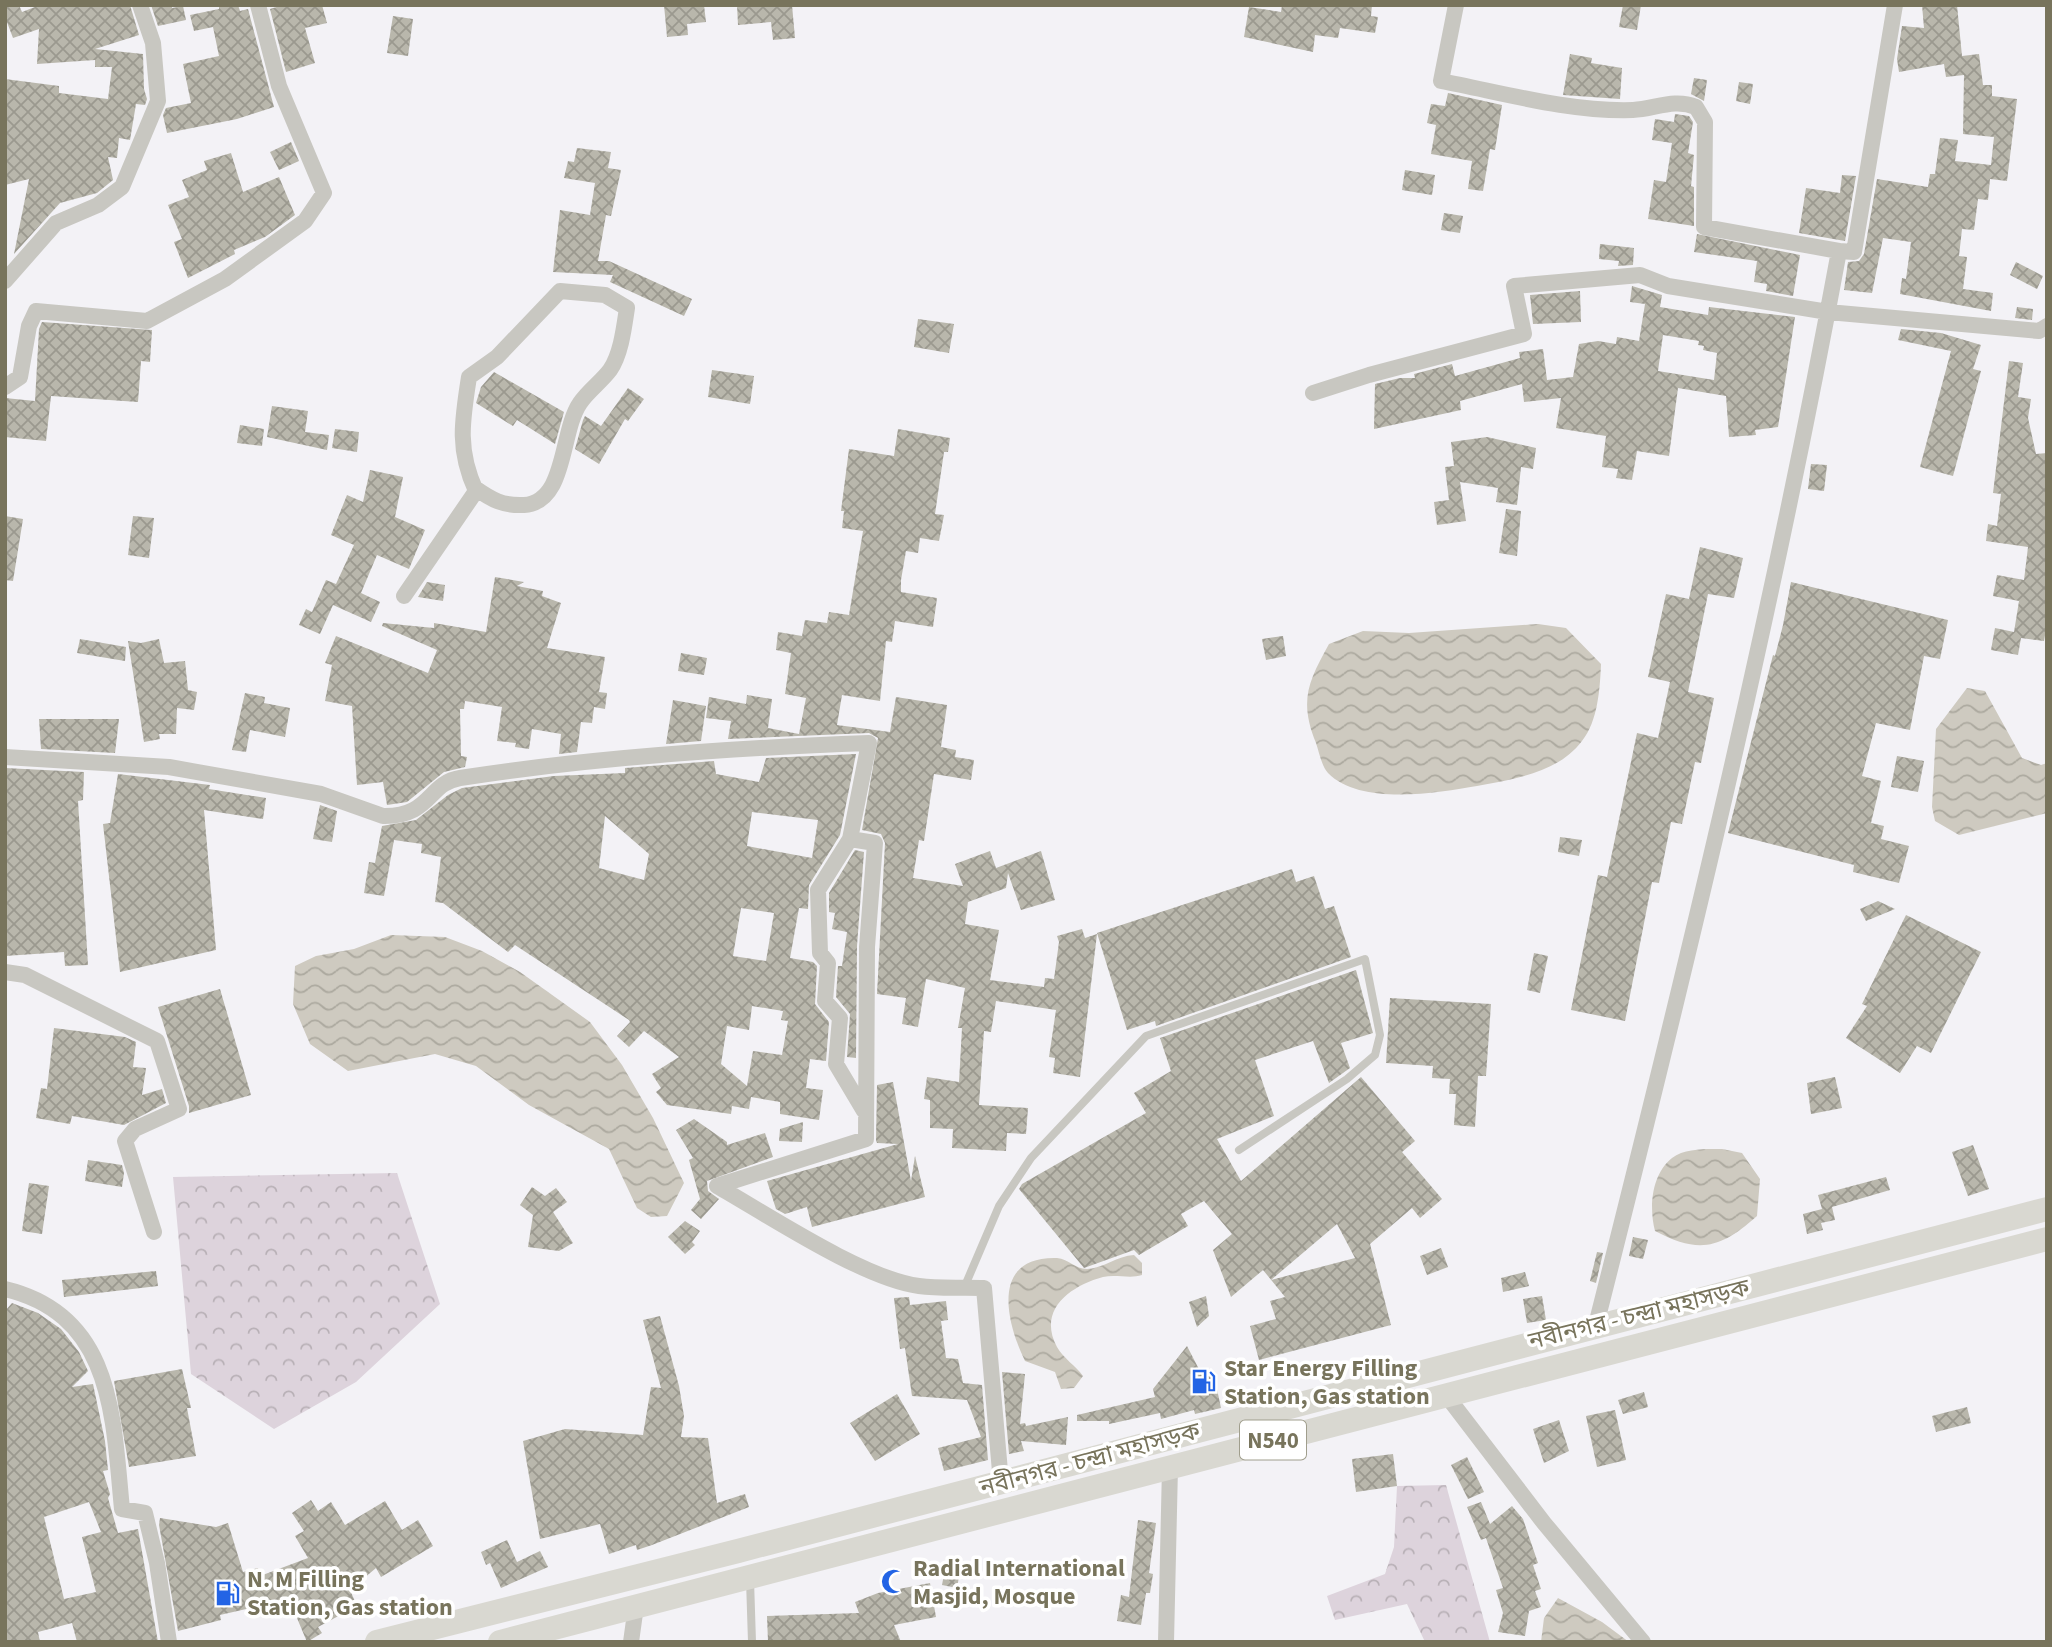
<svg xmlns="http://www.w3.org/2000/svg" width="2052" height="1647" font-family="'Source Sans 3','Noto Sans Bengali',sans-serif">
  <defs>
    <pattern id="park-crowns" width="20" height="18" patternUnits="userSpaceOnUse" patternTransform="scale(1.75)"><rect width="20" height="18" fill="#ddd3dc"/><path d="M2 6a3 3 0 1 1 6 0M12 15a3 3 0 1 1 6 0" fill="none" stroke="#b8b0b6"/></pattern>
    <pattern id="water-waves" width="16" height="10" patternUnits="userSpaceOnUse" patternTransform="scale(1.75)"><rect width="16" height="10" fill="#cecac0"/><path d="M0 5q4-4 8 0t8 0" fill="none" stroke="#aca99f"/></pattern>
    <pattern id="building-cross-hatch" width="8" height="8" patternUnits="userSpaceOnUse" patternTransform="scale(1.75)"><rect width="8" height="8" fill="#b9b7ac"/><path d="M0 0l8 8M0 8l8-8" fill="none" stroke="#9b998f"/></pattern>
  </defs>
  <rect width="100%" height="100%" fill="#f3f2f6"/>
  <path fill="url(#park-crowns)" d="M397 1173 440 1304 356 1382 274 1429 191 1374 173 1177Z
    M1446 1485 1490 1642H1425L1407 1604 1335 1620 1327 1596 1385 1574 1394 1547 1397 1486Z"/>
  <path fill="url(#water-waves)" d="M1538 624 1566 628 1601 664C1600 688 1598 721 1582 741 1558 773 1514 779 1477 786 1437 793 1360 806 1328 773 1322 767 1319 752 1316 743 1299 701 1308 682 1329 644L1363 631 1409 633Z
    M1967 688 1985 691 2022 758 2041 765 2047 763V813L1959 835 1935 821 1932 807 1936 729Z
    M391 935 445 937 482 951 520 972 590 1022 622 1065 653 1118 684 1183 667 1216 651 1217 637 1208 609 1149 529 1105 476 1066 435 1054 348 1071 310 1044 293 1004 295 966 316 956 354 949Z
    M1722 1149 1742 1153 1760 1179 1757 1216C1720 1249 1699 1254 1655 1231 1649 1208 1651 1175 1672 1158 1685 1148 1706 1149 1722 1149Z
    M1134 1255 1142 1263V1275C1130 1279 1116 1274 1103 1277 1070 1286 1037 1310 1057 1347 1063 1358 1076 1366 1083 1376L1074 1388 1061 1389 1055 1372 1025 1361C1006 1322 990 1256 1057 1258 1069 1259 1075 1269 1087 1269 1104 1268 1117 1256 1134 1255Z
    M1558 1598 1602 1622 1629 1642H1541L1544 1618Z"/>
  <path fill="url(#building-cross-hatch)" fill-rule="evenodd" d="M5 5H19L22 12 40 5H130L139 35 95 49 143 54 144 89 147 99 145 105 136 104 130 140 119 138 117 158 108 157 113 180 97 193 60 203 14 254 29 179 5 185V79L59 86V93L108 99 112 67H95V60L37 64 39 29 13 38 5 17Z
    M151 5H172V8L183 6 186 20 158 26Z
    M219 5H238L240 11 248 9 274 107 237 119 167 133 163 115 166 108 191 103 183 64 219 56 213 27 194 31 190 15 219 9Z
    M283 5H322L327 23 305 28 315 63 286 72 270 9Z
    M664 5H704L706 22 687 24 688 35 667 37Z
    M737 5H792L795 38 773 40 771 22 738 25Z
    M1282 5H1372L1371 16 1378 17 1375 33 1340 28 1338 38 1315 35 1313 52 1244 37 1249 7 1281 12Z
    M1623 5H1641L1637 30 1619 27Z
    M1922 5H1957L1962 56 1979 54 1983 85H1992V96L2017 99 2007 181 1990 179 1988 200 1978 199 1974 230 1962 229 1959 256 1967 257 1963 289 1993 293 1991 311 1900 294 1902 278 1906 279 1911 242 1883 238 1872 293 1844 290 1848 262 1859 261 1864 254 1877 179 1928 187 1930 174H1935L1940 138 1958 140 1955 161 1991 165 1994 137 1963 134 1964 75 1946 77 1944 64 1899 72 1897 59 1902 26 1924 28Z
    M393 16 413 19 408 56 387 53Z
    M1570 54 1592 58 1591 63 1622 68 1620 99 1563 95Z
    M1694 78 1707 80 1704 101 1691 94Z
    M1739 82 1753 84 1750 104 1736 101Z
    M1448 93 1502 105 1495 150 1490 149 1483 191 1468 189 1472 161 1431 154 1436 125 1427 123 1431 104 1445 106Z
    M1675 114 1689 116 1693 122 1688 153 1694 155 1691 186 1694 187V226L1648 219 1654 180 1666 182 1672 143 1652 140 1655 119 1674 122Z
    M291 142 299 161 279 170 270 152Z
    M577 148 611 152 608 168 621 170 611 216 606 215 598 261H609L692 299 684 316 610 282 613 275 553 272 560 210 590 215 595 183 564 178 568 161 574 162Z
    M231 153 243 192 279 177 295 215 265 237 234 250 235 254 188 278 174 242 182 239 168 205 189 197 182 180 207 170 204 161Z
    M1405 170 1435 175 1432 195 1402 190Z
    M1842 175 1856 176 1845 241 1799 233 1806 188 1840 193Z
    M1444 213 1463 216 1460 233 1441 230Z
    M1697 234 1800 255 1793 296 1766 291 1767 284 1754 282 1757 261 1694 252Z
    M1600 244 1634 248 1633 265 1618 266 1619 261 1599 259Z
    M2016 262 2043 276 2037 289 2010 275Z
    M1632 286 1662 295 1660 307 1708 315 1709 307 1795 317 1778 427 1755 430 1756 435 1729 437 1726 396 1678 388 1669 456 1637 451 1632 480 1616 478 1618 469 1602 467 1606 436 1556 428 1561 398 1524 402 1522 384 1460 401 1461 410 1374 429 1375 384 1400 378H1415L1414 374 1452 364 1455 376 1520 358 1519 352 1543 349 1547 380 1573 377 1579 344 1598 341 1616 344 1617 337 1639 341 1645 304 1630 302ZM1663 335 1699 341 1698 345 1704 346 1703 350 1717 353 1714 380 1658 371Z
    M1580 291 1581 322 1533 324 1530 295Z
    M2017 307 2033 309 2032 320 2015 318Z
    M918 319 954 324 949 353 914 347Z
    M42 322 152 330 150 362 141 361 138 402 51 396 46 441 5 437V398L35 401 39 329Z
    M1901 329 1941 333 1981 345 1973 369 1981 371 1953 476 1920 467 1951 351 1898 340Z
    M2009 361 2023 363 2018 397 2031 399 2028 418 2036 454 2047 453V624L2044 641 2021 638 2018 655 1991 650 1995 628 2014 632 2019 601 1993 596 1997 575 2024 580 2028 547 1986 541 1988 524 1997 526 2001 494 1993 493Z
    M712 370 754 376 750 404 708 397Z
    M494 372 564 412 555 444 517 420 513 426 476 403 481 387Z
    M628 388 644 399 628 421 625 419 599 464 575 449 583 420 585 416 601 426Z
    M272 406 308 411 305 432 329 435 327 450 267 437Z
    M240 425 264 429 262 446 237 443Z
    M335 429 359 432 357 452 332 448Z
    M898 429 950 438 948 452H944L935 514 944 515 939 541 920 538 918 553 906 551 901 580V592L937 598 933 627 895 621 892 642 886 641 880 701 842 695 837 725 890 732 896 697 947 705 941 747 956 750 955 757 974 760 971 780 934 774 924 841 919 840 913 878 963 886 955 864 990 851 996 868 1041 851 1055 900 1021 910 1008 873 1006 888 968 902 965 924 999 930 990 980 1044 987 1045 978 1054 979 1059 942 1057 936 1082 929 1085 938 1097 934 1080 1077 1053 1073 1055 1058 1049 1057 1056 1010 996 1001 991 1032 984 1031 979 1105 1028 1108 1026 1134 1007 1133 1006 1151 952 1148 953 1129 930 1128V1100L924 1099 927 1077 959 1082 962 1028H958L965 988 926 979 918 1027 902 1024 906 998 877 994 885 843 881 834 862 830 878 738 869 733 728 739 731 721 706 718 709 697 746 704 747 695 772 699 768 728 799 734 806 698 785 694 791 653 776 650 778 632 802 636 805 620 827 623 829 612 849 615 863 531 842 528 844 511H841L849 449 894 456Z
    M1487 437 1536 448 1533 469 1521 467 1517 505 1496 502 1498 488 1460 482 1466 521 1437 525 1434 502 1449 500 1445 467 1454 466 1451 442Z
    M1811 464 1827 465 1824 491 1808 489Z
    M370 470 403 477 395 517 425 530 409 569 377 555 361 593 380 602 371 622 333 605 320 634 299 625 306 609 312 612 326 580 336 584 354 545 331 535 347 495 363 502Z
    M1506 509 1521 511 1517 556 1499 553Z
    M5 516 23 519 13 581 5 580Z
    M133 516 154 518 149 558 128 555Z
    M1700 547 1743 558 1734 598 1708 594 1688 692 1714 698 1701 763 1695 762 1682 824 1671 822 1659 883 1652 882 1625 1021 1571 1010 1598 875 1607 877 1637 733 1658 738 1670 682 1648 677 1666 594 1689 599Z
    M495 577 524 582 517 586 543 591 542 596 561 603 547 648 605 657 599 692 607 693 605 709 594 707 592 723 581 722 577 752 559 754 561 734 532 729 529 749 515 747 516 743 497 741 502 707 465 701 464 709H460L461 756 467 757 465 767 444 772 407 802 387 805 383 782 357 785 352 706 325 701 332 665 325 663 336 636 428 673 437 650 382 626 383 623 434 628V623L486 632Z
    M427 582 445 585 443 601 418 597Z
    M1791 582 1948 620 1940 659 1924 656 1910 730 1876 723 1862 776 1881 781 1871 823 1884 826 1881 839 1909 846 1899 883 1853 872 1854 865 1728 833 1773 655 1775 656 1783 625Z
    M1283 636 1286 656 1266 660 1262 639Z
    M80 639 126 647 125 661 77 653Z
    M159 639 164 663 185 661 188 690 197 692 194 710 177 708 176 734H159L160 739 144 742 128 641 141 643Z
    M681 653 707 658 704 675 678 671Z
    M245 693 265 697 264 703 290 708 285 737 250 730 246 752 232 750Z
    M673 700 706 706 701 741 666 744Z
    M39 719H119L115 753 41 749Z
    M856 754 840 835 809 885 808 909 799 908 790 958 813 962 817 966 815 1004 829 1022 826 1061 810 1059 806 1088 823 1090 819 1120 780 1114V1102L751 1097 749 1109 732 1106 731 1114 667 1105 656 1092 661 1088 652 1074 679 1057 644 1031 629 1047 617 1036 630 1022 629 1020 515 945 508 952 443 903 435 902 441 857 421 853 422 844 394 840 384 896 364 893 369 862 375 863 382 826 416 820 448 795 462 788 554 776 625 773V768L714 761 716 774 759 782 766 758ZM752 812 818 820 812 858 747 846ZM605 816 649 854 644 880 599 868ZM741 908 774 913 766 961 733 956ZM752 1006 783 1011 781 1020 788 1021 782 1055 753 1051 747 1086 721 1064 727 1026 749 1030Z
    M1897 756 1924 761 1918 792 1891 787Z
    M5 768 84 772 83 800 78 801 88 965 65 966 64 952 5 956Z
    M118 774 210 785 209 789 266 798 263 819 204 810 216 950 120 972 103 824 110 823Z
    M320 805 337 811 332 842 313 839Z
    M1560 837 1582 840 1579 856 1558 852Z
    M855 850 864 852 857 946 856 1058 847 1057 850 1014 836 997 838 966H842L847 932 832 929 835 913 829 912V893Z
    M1292 869 1296 882 1314 876 1325 909 1334 906 1351 957 1156 1026 1155 1021 1127 1030 1097 933Z
    M1878 901 1895 909 1866 921 1860 909Z
    M1906 915 1981 952 1931 1053 1917 1046 1900 1073 1846 1038 1867 1006 1862 1004Z
    M1534 953 1548 956 1540 993 1527 990Z
    M1356 970 1373 1033 1341 1043 1350 1068 1329 1083 1313 1041 1255 1060 1274 1116 1217 1139 1241 1181 1361 1077 1415 1141 1402 1152 1442 1199 1420 1218 1412 1208 1370 1244 1391 1325 1259 1360 1250 1326 1276 1319 1270 1301 1285 1297 1263 1270 1231 1297 1213 1250 1232 1234 1204 1201 1181 1214 1188 1226 1139 1255 1134 1250 1084 1268 1019 1189 1022 1184 1146 1113 1134 1093 1171 1071 1160 1038ZM1337 1224 1355 1258 1271 1280Z
    M220 989 251 1095 189 1113V1106L158 1007Z
    M1390 998 1491 1004 1486 1076H1478L1475 1127 1454 1125 1456 1094H1449L1450 1079 1432 1078 1433 1066 1386 1063Z
    M54 1028 125 1037 136 1042 133 1067 146 1068 142 1095 162 1089 166 1103 124 1125 72 1116 70 1124 36 1118 41 1088 47 1089Z
    M1835 1077 1842 1108 1811 1114 1807 1083Z
    M893 1082 911 1181 915 1156 925 1197 812 1227 807 1207 785 1214 776 1209 767 1181 898 1144 877 1143 876 1140 877 1085Z
    M694 1119 727 1142V1145L765 1133 773 1157 707 1181 708 1191 719 1199 701 1219 691 1210 700 1199 689 1160 693 1158 676 1130Z
    M803 1122 802 1142 779 1141 780 1129Z
    M1973 1145 1989 1189 1968 1196 1952 1152Z
    M88 1160 122 1165 124 1173 122 1187 85 1181Z
    M1886 1177 1890 1190 1832 1207 1835 1220 1821 1223 1823 1230 1807 1234 1803 1214 1822 1209 1818 1195Z
    M29 1183 49 1186 42 1234 22 1231Z
    M532 1187 545 1196 556 1188 567 1202 553 1212 573 1243 559 1251 528 1247 533 1215 520 1205Z
    M685 1221 700 1231 692 1242 695 1245 685 1254 668 1237Z
    M1633 1237 1648 1240 1643 1259 1629 1256Z
    M1441 1248 1448 1267 1427 1275 1420 1256Z
    M1597 1252 1603 1253 1596 1283 1590 1281Z
    M156 1271 158 1286 64 1297 62 1280Z
    M1525 1272 1529 1286 1503 1292 1501 1278Z
    M1206 1296 1209 1316 1197 1327 1189 1302Z
    M1542 1296 1546 1320 1527 1323 1523 1299Z
    M909 1297 910 1305 946 1301 948 1320 941 1321 946 1358 958 1359 963 1383 982 1385 988 1460 944 1471 938 1448 981 1437 967 1400 912 1396 905 1348 900 1349 894 1298Z
    M12 1303 38 1313 61 1329 79 1352 88 1371 72 1387 93 1384 105 1441 108 1470 103 1471 110 1494 108 1498 118 1533 138 1529 158 1642H77L72 1623 38 1632 40 1642H5V1311ZM89 1502 101 1532 82 1537 96 1592 64 1599 44 1517Z
    M660 1316 679 1386 684 1416 681 1437 708 1438 717 1503 745 1494 749 1507 652 1545 637 1550 636 1545 609 1554 600 1524 540 1539 523 1441 565 1429 643 1435 651 1387 661 1388 643 1320Z
    M1187 1346 1203 1377 1214 1375 1221 1408 1195 1414 1194 1410 1161 1419 1160 1413 1109 1424V1421H1077V1415L1155 1397 1153 1389Z
    M182 1369 191 1408H187L196 1456 129 1467 114 1381Z
    M1002 1372 1025 1374 1020 1424 1025 1423 1026 1426 1068 1417 1066 1445 1021 1441 1024 1451 1009 1454Z
    M1644 1392 1648 1407 1623 1414 1618 1400Z
    M897 1394 920 1434 875 1461 850 1423Z
    M1967 1407 1971 1423 1936 1432 1932 1416Z
    M1615 1410 1626 1460 1597 1467 1586 1416Z
    M1559 1420 1569 1451 1544 1463 1533 1429Z
    M1393 1454 1397 1486 1356 1492 1352 1459Z
    M1467 1457 1484 1492 1468 1499 1451 1465Z
    M311 1500 318 1511 331 1502 345 1525 385 1501 402 1530 418 1520 433 1546 381 1577 376 1568 350 1590 357 1606 318 1627 322 1633 307 1642 289 1599 220 1615 221 1620 178 1631 159 1525 160 1518 216 1527 228 1523 243 1572 258 1568 260 1576 308 1558 295 1536 304 1531 292 1513Z
    M1481 1502 1490 1524 1512 1506 1523 1519 1538 1563 1533 1565 1541 1589 1535 1591 1541 1607 1529 1611 1525 1636 1498 1632 1503 1613 1496 1590 1503 1588 1486 1538 1481 1540 1467 1507Z
    M1138 1520 1156 1523 1149 1573 1153 1574 1150 1593H1146L1141 1625 1117 1621 1121 1595 1129 1597Z
    M507 1540 517 1562 540 1551 548 1567 501 1588 490 1563 486 1565 481 1552Z
    M945 1569 960 1571 957 1588 942 1585Z
    M930 1583 936 1617 894 1625 901 1642H768L767 1616 859 1613 855 1602 878 1593Z"/>
  <g fill="none" stroke-linecap="round" stroke-linejoin="round">
    <path stroke="#c8c7c1" stroke-width="8" d="M964 1288 999 1206 1031 1158 1146 1036 1365 959 1380 1035 1375 1055 1347 1079 1239 1150
      M750 1580 752 1642"/>
    <path stroke="#c8c7c1" stroke-width="16" d="M1456 5 1441 81C1504 93 1569 112 1633 110 1655 109 1674 98 1696 107L1705 122 1704 227 1839 251
      M5 281 56 223 98 205 122 187 158 101 153 43 140 5
      M5 387 20 377 29 326 36 311 147 321 225 279 305 221 324 193 279 86 258 5
      M1313 393 1369 375 1524 334 1514 286 1640 275 1668 286 1828 312 2039 331 2047 326
      M404 596 476 491C457 450 462 421 469 377L497 357 560 291 605 295 627 308C624 328 621 354 610 370 601 382 588 391 580 403 560 432 567 502 524 505 503 506 492 500 475 488
      M5 757 169 767 321 794 383 816C431 817 428 783 460 778 595 757 732 748 869 743L850 839 875 843 867 947 866 1139 717 1186C768 1215 864 1279 919 1286 940 1289 963 1287 984 1288L1001 1483
      M850 839 818 890 820 953 828 963 825 1001 840 1018 836 1064 864 1111
      M5 972 25 975 157 1041 179 1109 135 1129 125 1141 154 1232
      M5 1289C114 1315 113 1418 122 1509L145 1513 157 1563 169 1642
      M1596 1325C1686 969 1773 611 1839 251L1854 252 1895 5
      M1446 1395 1544 1523 1643 1642
      M631 1642 636 1606
      M1166 1642 1170 1467"/>
    <path stroke="#d9d8d1" stroke-width="24" d="M377 1642 738 1551 2047 1209
      M500 1642 2047 1239"/>
  </g>
  <defs>
    <symbol id="fuel-bare" viewBox="-9 -9 18 18"><path d="M-5.5-6h7V0h2V4h1.3V-2.5L3-4.5l.8-.8L6-3V5H2.5V1h-1V6h-7ZM-4.2-4.7v3.2H.2V-4.7Z" fill="#2364e5" stroke="#fff" stroke-width="2.5" paint-order="stroke"/></symbol>
    <symbol id="mosque-bare" viewBox="-9 -9 18 18"><path d="M3.5-4.9A6 6 0 1 0 3.5 4.9A5 5 0 1 1 3.5-4.9Z" fill="#2364e5" stroke="#fff" stroke-width="2.5" paint-order="stroke"/></symbol>
  </defs>
  <g fill-rule="evenodd">
    <use href="#fuel-bare" x="1186" y="1364" width="35" height="35"/>
    <use href="#mosque-bare" x="876" y="1564" width="35" height="35"/>
    <use href="#fuel-bare" x="210" y="1576" width="35" height="35"/>
  </g>
  <g text-anchor="middle" stroke-width="7" stroke-linejoin="round" paint-order="stroke">
    <rect fill="#fff" stroke="#a09e8d" stroke-width="2" x="1240" y="1420.5" width="66" height="39" rx="5"/>
    <g font-size="23" font-weight="bold" fill="#78745c">
      <text x="1273" y="1448">N540</text>
    </g>
    <g font-size="24" fill="#78745c" stroke="#fff">
      <text transform="translate(1639 1314) rotate(-14)" y="8">নবীনগর - চন্দ্রা মহাসড়ক</text>
      <text transform="translate(1090 1459) rotate(-15)" y="8">নবীনগর - চন্দ্রা মহাসড়ক</text>
    </g>
    <g font-size="24" font-weight="bold" fill="#78745c" stroke="#fff" text-anchor="start">
      <text x="1224" y="1376">Star Energy Filling<tspan x="1224" dy="28">Station, Gas station</tspan></text>
      <text x="913" y="1576">Radial International<tspan x="913" dy="28">Masjid, Mosque</tspan></text>
      <text x="247" y="1587">N. M Filling<tspan x="247" dy="28">Station, Gas station</tspan></text>
    </g>
  </g>
  <rect width="2052" height="1647" fill="none" stroke="#78745c" stroke-width="14"/>
</svg>
